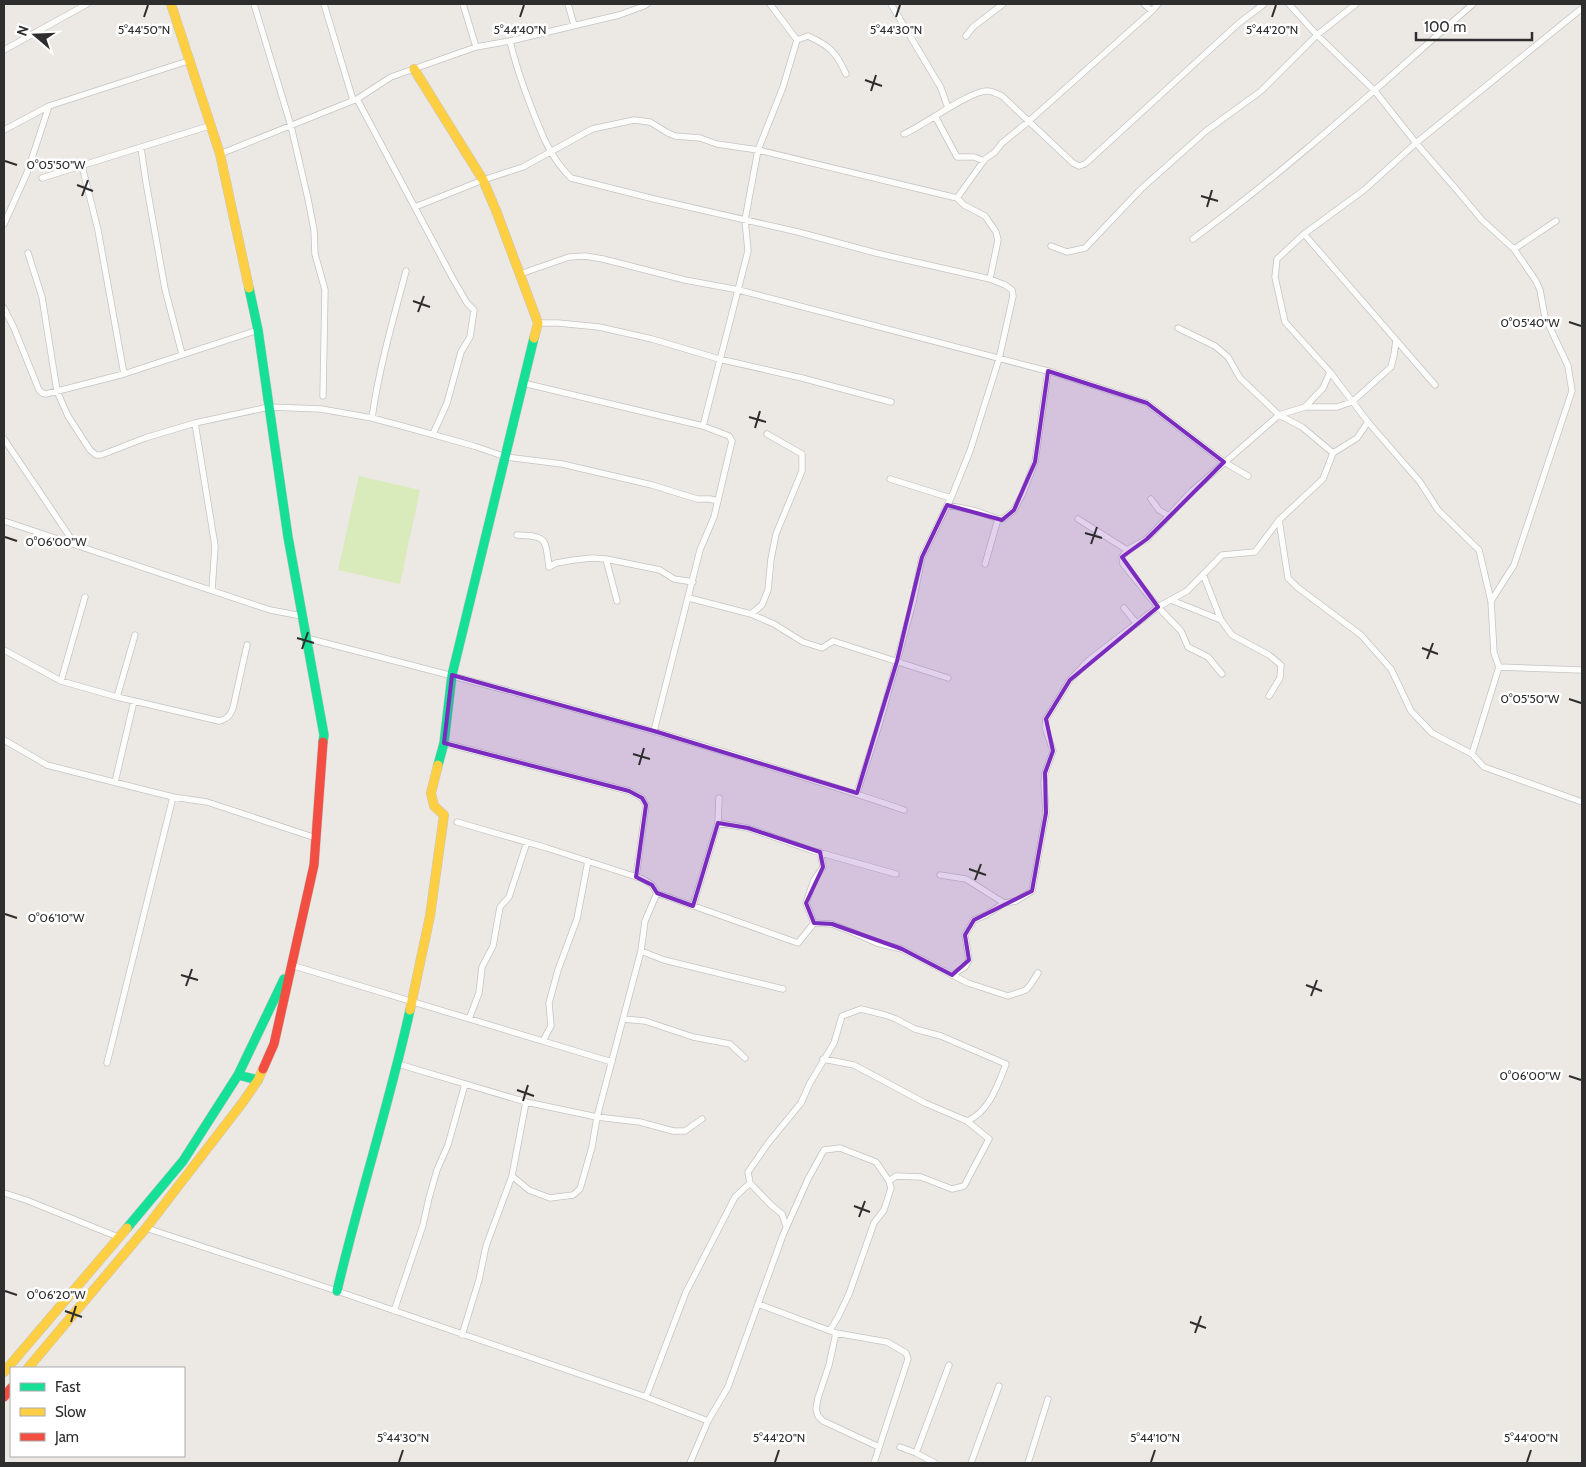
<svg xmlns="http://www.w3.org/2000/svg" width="1586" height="1467" font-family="Cabin,sans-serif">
  <rect width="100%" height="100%" fill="#ece8e4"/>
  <path fill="#d9eabb" d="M359 476 420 490 400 584 338 570Z"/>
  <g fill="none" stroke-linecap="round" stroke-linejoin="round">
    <defs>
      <path id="street" d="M254 4 291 126 308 199 314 230 315 254 325 290 323 396
        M324 4 353 100
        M463 4 476 47
        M568 4 574 25
        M770 4 797 40
        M891 4 941 88 948 108
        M1144 4 1152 11
        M1289 4 1317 35 1374 90 1416 143 1456 189 1482 220 1514 249 1536 281 1540 290 1545 317 1568 366 1572 391 1514 565 1491 601
        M1581 9 1416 143 1364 190 1304 234 1277 259 1275 277 1285 322 1330 372 1368 422 1420 482 1438 510 1479 550 1491 601 1494 653 1499 667 1582 670
        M966 36 973 27 1003 4
        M797 40 808 36C830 46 836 52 846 74
        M510 41C515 63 522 83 530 104 541 132 549 156 571 178L654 199 798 232 876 253 990 279 1005 285 1012 290 1013 296 999 359 970 451 951 498 922 557 913 602 897 661 879 725 857 793
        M4 50 87 4
        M357 99 452 277 467 303 474 310 470 337 461 352 447 403 433 434
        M935 116 957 157H974L984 161
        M4 130 49 106 191 60
        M904 134C923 126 969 91 987 91 992 91 998 94 1002 96L1073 163 1079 166 1085 164 1239 23 1264 4
        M141 148 146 182 165 289 182 354
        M220 154 357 99 391 77 476 47 510 41 619 15 644 6 647 4
        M82 166 98 230 124 374
        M42 178 212 125
        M957 198 985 159 995 152 1002 143 1029 121 1152 11 1158 4
        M415 207 483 180 523 167 592 129 634 120 650 122 668 133 675 136 700 138 717 144 758 150 957 198 964 205 985 216 996 232 998 240 990 279
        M4 224 27 173 49 106
        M1304 234 1396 340 1394 355 1391 367 1352 402 1337 407H1305
        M1193 239C1291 167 1381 84 1473 4
        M1051 246 1067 252 1085 248 1141 189 1206 131 1261 91 1317 35 1356 4
        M1514 249 1556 221
        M28 253 42 297 57 391 68 416 90 450 96 455H101L145 438 195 423 269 407 321 409 372 418 402 426 474 446 506 457 562 464 652 485 697 499H710L718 501
        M520 274 569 257 585 256 603 259 685 280 739 290 1055 373 1147 403 1224 462 1248 476
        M4 308 14 328 39 390 42 393 46 394 124 374 258 330
        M538 323H558L599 327 652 339 719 359 802 378 891 402
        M1178 328 1215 346 1228 357 1240 378 1279 415 1302 427 1333 453
        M1396 340 1435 385
        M523 383 703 426 729 436 732 441 714 517 700 550 654 731
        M372 418C379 368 393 320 406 271
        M195 423 215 546 212 590
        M703 426 748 251 745 220 758 150 783 87 797 40
        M4 439 74 543
        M890 479 951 498
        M1151 499 1159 510 1169 516
        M947 505 976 511 998 519H1003L1014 510 1023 493 1035 462 1048 371
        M1078 519 1127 550
        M1279 520 1288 578 1297 587 1361 635 1391 669 1411 711 1432 733 1472 754 1484 767 1582 802
        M4 521 270 610 302 616
        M517 535C548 536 545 539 549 567L556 563 574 560 592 558 606 559 660 570 674 579 693 582
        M606 559 617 601
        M985 564 998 519
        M1203 574 1221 620 1232 635 1269 655 1281 665 1280 678 1269 696
        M689 598 751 614 774 624 803 642 822 648 833 641 948 678
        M1171 600 1221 620
        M1124 608 1137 624
        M751 614 762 605 768 590 771 559 776 534 802 471V454L767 434
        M306 638C454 676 601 714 747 759 799 776 852 792 904 810
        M4 650 61 681 117 697 219 721C227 719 230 716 233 708L247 645
        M1222 674 1208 657 1188 647 1181 631 1158 607 1123 564 1122 557 1127 550 1147 539 1192 491 1279 415 1305 407 1323 388 1330 372
        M61 681 85 597
        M117 697 135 635
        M4 740 47 765 141 789 173 797 207 802 316 838
        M444 743 629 791 642 798 646 805 636 877
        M1472 754 1499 667
        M115 782 134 701
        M457 822 547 848 643 879 652 885 657 893 798 943 814 923 806 903 814 880 823 867 820 852
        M718 823 748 828 811 850 896 874
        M940 875 966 879 1004 903 1016 901 1032 891 1046 813 1044 783 1045 773 1053 751 1045 727 1046 719 1070 680 1089 660 1158 607 1187 591 1222 555 1255 552 1279 520 1323 479 1333 453 1357 438 1368 422
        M693 906 718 823 719 798
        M814 923 832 924 850 931 877 943 902 949 968 983 1008 996 1026 990 1031 984 1038 973
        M641 951 664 960 783 989
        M291 965 612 1062
        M952 975 965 967 969 960 965 935 974 920 986 915 1004 903
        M469 1019 479 993 482 967 493 946 500 907 509 897 527 842
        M623 1019 645 1021 693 1037 730 1044 745 1058
        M543 1041 551 1026 549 1003 558 970 577 919 588 861
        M823 1059 854 1065 925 1103 967 1121 989 1139 964 1186 952 1189 921 1177 896 1176 889 1181
        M107 1063 173 797
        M398 1064 526 1102 597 1117 640 1122 673 1131H685L702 1119
        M512 1176 529 1190 550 1198 573 1195 580 1189 592 1147 597 1117 641 951 645 921 657 893
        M750 1183 748 1172 769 1142 801 1103 810 1083 834 1043 842 1016 861 1009 885 1015 896 1019 915 1029 941 1036 1006 1064C998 1085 989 1112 967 1121
        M4 1193 26 1200 118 1237
        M146 1228 337 1291 646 1397 708 1421
        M758 1304 836 1333 887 1342 906 1353 908 1359 874 1463
        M394 1311 423 1225 429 1198 437 1170 448 1145 465 1084
        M836 1333 829 1365 818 1398 816 1409 818 1416 823 1421 879 1447
        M462 1335 479 1280 486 1246 512 1176 526 1102
        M646 1397 686 1292 735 1197 750 1183 771 1205 782 1214 786 1226
        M900 1447 916 1453 935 1463
        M916 1453 949 1365
        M690 1463 708 1421 728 1387 783 1235 808 1179 824 1150 840 1148 876 1162 889 1181 891 1188 884 1210 874 1223 849 1294 838 1317 830 1330
        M971 1463 999 1386
        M1028 1463 1048 1399"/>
      <path id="fast" d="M249 288 258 330 288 537 324 735 323 742
        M438 765 444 743 452 675 534 338
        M238 1075 258 1080
        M127 1228 183 1161 238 1075 284 979
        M337 1291C359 1197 389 1105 410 1010"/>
      <path id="slow" d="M171 4 220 154 249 288
        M414 69 483 180 497 213 538 323 534 338
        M410 1010 430 916 444 815 434 806 431 793 438 765
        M28 1368 146 1228 243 1102 258 1080 263 1069
        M4 1372 127 1228"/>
      <path id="jam" d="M263 1069 274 1044 314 865 323 742
        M4 1397 11 1388"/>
    </defs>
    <use href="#street" stroke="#c5c4c5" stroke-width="7"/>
    <use href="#fast" stroke="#c5c4c5" stroke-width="10"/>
    <use href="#slow" stroke="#c5c4c5" stroke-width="10"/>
    <use href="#jam" stroke="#c5c4c5" stroke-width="10"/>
    <use href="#street" stroke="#fcfcfb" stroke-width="5.5"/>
    <use href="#fast" stroke="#16e098" stroke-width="9"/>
    <use href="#slow" stroke="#ffcf43" stroke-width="9"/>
    <use href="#jam" stroke="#f24e42" stroke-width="9"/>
  </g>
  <path fill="#7b2cbf" fill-opacity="0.2" stroke="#7b2cbf" stroke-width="4" stroke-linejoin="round" d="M1048 371 1147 403 1224 462 1147 539 1122 557 1158 607 1070 680 1046 719 1053 751 1045 773 1046 813 1032 891 974 920 965 935 969 960 952 975 902 949 832 924 814 923 806 903 823 867 820 852 748 828 718 823 693 906 657 893 652 885 636 877 646 805 642 798 629 791 444 743 452 675 654 731 857 793 897 661 922 557 947 505 1002 520 1014 510 1035 462Z"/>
  <path fill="none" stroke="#2e2e2e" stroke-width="2" d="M144 17 148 5M520 17 524 5M896 17 900 5M1272 17 1276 5M865 80 882 86M871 91 876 75M5 161 17 165M77 185 93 191M82 196 88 180M1201 196 1218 201M1207 207 1212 190M413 301 430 307M418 312 424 296M1569 322 1581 326M749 417 766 422M755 428 760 411M1085 533 1102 538M5 537 17 541M1091 544 1097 527M297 638 314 643M1422 648 1438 654M302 649 308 632M1427 659 1433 643M1569 699 1581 703M633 754 650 759M639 765 644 748M969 869 986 875M975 880 981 864M5 914 17 918M181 975 198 980M1306 985 1322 991M186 986 192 969M1311 996 1317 980M1569 1076 1581 1080M517 1090 534 1096M523 1101 528 1085M854 1206 870 1212M859 1217 865 1201M5 1291 17 1295M65 1311 82 1317M71 1322 76 1306M1190 1322 1206 1328M1195 1333 1201 1316M399 1462 403 1450M775 1462 779 1450M1151 1462 1155 1450M1527 1462 1531 1450"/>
  <g font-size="12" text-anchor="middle" fill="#2e2e2e" stroke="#fff" stroke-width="5" stroke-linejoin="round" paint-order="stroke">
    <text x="144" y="34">5°44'50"N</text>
    <text x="520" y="34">5°44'40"N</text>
    <text x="896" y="34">5°44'30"N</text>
    <text x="1272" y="34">5°44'20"N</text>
    <text x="56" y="169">0°05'50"W</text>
    <text x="1530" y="327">0°05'40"W</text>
    <text x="56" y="546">0°06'00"W</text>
    <text x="1530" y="703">0°05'50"W</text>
    <text x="56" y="922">0°06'10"W</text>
    <text x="1530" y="1080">0°06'00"W</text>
    <text x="56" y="1299">0°06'20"W</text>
    <text x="403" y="1442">5°44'30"N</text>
    <text x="779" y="1442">5°44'20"N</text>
    <text x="1155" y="1442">5°44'10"N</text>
    <text x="1531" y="1442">5°44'00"N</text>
  </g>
  <rect width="1586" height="1467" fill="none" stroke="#2e2e2e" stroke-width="10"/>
  <rect x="10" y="1367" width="175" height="90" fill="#ffffff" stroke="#ababab"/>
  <rect x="20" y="1383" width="25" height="8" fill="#16e098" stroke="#ababab"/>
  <text x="55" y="1392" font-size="15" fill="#2e2e2e">Fast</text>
  <rect x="20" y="1408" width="25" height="8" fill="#ffcf43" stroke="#ababab"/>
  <text x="55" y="1417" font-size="15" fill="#2e2e2e">Slow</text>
  <rect x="20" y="1433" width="25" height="8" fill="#f24e42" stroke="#ababab"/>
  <text x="55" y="1442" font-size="15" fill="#2e2e2e">Jam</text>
  <g transform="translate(35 35) rotate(289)" stroke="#ffffff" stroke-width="4" paint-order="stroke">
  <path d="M0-4L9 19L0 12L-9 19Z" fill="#2e2e2e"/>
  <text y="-8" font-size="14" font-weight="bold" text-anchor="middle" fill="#2e2e2e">N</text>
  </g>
  <path d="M1416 32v8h116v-8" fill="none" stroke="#2e2e2e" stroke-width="2.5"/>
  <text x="1424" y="32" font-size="15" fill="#2e2e2e" stroke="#ffffff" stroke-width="4" paint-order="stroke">100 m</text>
</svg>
